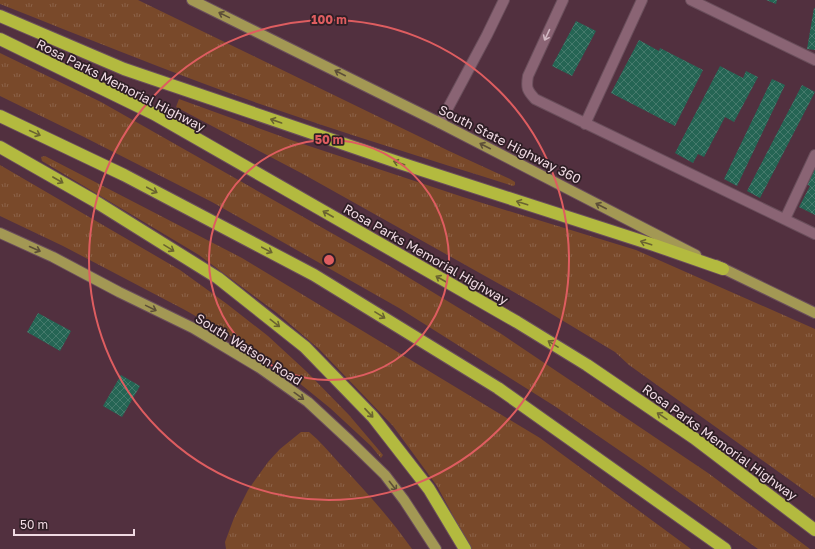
<svg xmlns="http://www.w3.org/2000/svg" width="815" height="549" font-family="'Golos Text',sans-serif">
  <defs>
    <pattern id="grass-tufts" width="24" height="20" patternUnits="userSpaceOnUse"><rect width="24" height="20" fill="#79492a"/><path d="M3 7l-1-3M5 7V3M7 7l1-3M15 17l-1-3M17 17v-4M19 17l1-3" fill="none" stroke="#8c6349"/></pattern>
    <pattern id="building-cross-hatch" width="8" height="8" patternUnits="userSpaceOnUse"><rect width="8" height="8" fill="#256554"/><path d="M0 0l8 8M0 8l8-8" fill="none" stroke="#457a6c"/></pattern>
  </defs>
  <rect width="100%" height="100%" fill="#52303f"/>
  <path fill="url(#grass-tufts)" d="M0 0H138L449 151 510 179 515 182V185L513 186C428 159 343 133 260 104 172 73 86 38 0 4Z
    M0 53 101 102 388 265 500 333 708 473 810 549H758L645 468 556 407 399 308 212 202 82 136 0 96Z
    M179 99 294 141 463 197 636 250 815 329V498L629 365 615 352 535 304 303 174 176 107Z
    M45 156 242 258 540 438 691 549H471L437 486 393 426 319 349 277 313 199 255 42 161 41 157Z
    M0 165 180 270 227 304 268 336 307 372 349 415 383 455 381 458 371 446 330 408 293 378 245 344 185 310 63 246 0 216Z
    M301 432H309C320 441 329 452 339 463 365 490 390 518 412 549H226L225 542 234 518 248 490 268 462 280 449Z"/>
  <path fill="url(#building-cross-hatch)" d="M766 0H777L776 4Z
    M814 8H815V50L807 49Z
    M576 21 596 31 572 76 552 66Z
    M639 40 659 51 660 48 703 70 675 126 611 93Z
    M720 66 743 78 746 71 758 77 734 122 725 117 704 157 698 154 693 163 675 153Z
    M772 79 785 85 737 186 724 179Z
    M802 85 815 92 760 198 747 191Z
    M815 166V215L799 207 810 186 806 184Z
    M38 313 71 331 60 351 27 332Z
    M121 375 140 386 122 417 103 406Z"/>
  <g fill="none" stroke-linecap="round" stroke-linejoin="round">
    <defs>
      <path id="minor" d="M563 0 528 76C526 88 527 90 535 99L815 234
        M691 0 815 60
        M440 123 487 35 504 0
        M585 124 642 0
        M785 219 815 155"/>
      <path id="major" d="M192 0 440 123 696 255
        M0 233 53 257 119 292 193 328 260 368 308 402 350 441 385 475 404 500 436 549
        M716 265 815 313"/>
      <path id="highway" d="M0 16 124 69 400 163 654 245 723 269
        M0 39 154 114 517 322 587 365 694 438 815 530
        M0 116 124 175 314 275 498 388 725 549
        M0 147 93 200 218 278 305 347 373 417 429 489 465 549"/>
    </defs>
    <use href="#minor" stroke="#6a4e5b" stroke-width="12"/>
    <use href="#major" stroke="#6a4e5b" stroke-width="12"/>
    <use href="#highway" stroke="#6a4e5b" stroke-width="14"/>
    <use href="#minor" stroke="#8a6474" stroke-width="10"/>
    <use href="#major" stroke="#a39854" stroke-width="10"/>
    <use href="#highway" stroke="#b3ba3f" stroke-width="12"/>
  </g>
  <defs><path id="oneway-shaft" d="M-6 0H5M1.5-3L5.5 0L1.5 3" fill="none" stroke-width="1.6" stroke-linecap="round" stroke-linejoin="round"/></defs>
  <g stroke="#5d4f38">
    <use href="#oneway-shaft" transform="translate(224 15) rotate(-154)"/>
    <use href="#oneway-shaft" transform="translate(340 73) rotate(-153)"/>
    <use href="#oneway-shaft" transform="translate(485 146) rotate(-153)"/>
    <use href="#oneway-shaft" transform="translate(601 206) rotate(-153)"/>
    <use href="#oneway-shaft" transform="translate(35 249) rotate(24)"/>
    <use href="#oneway-shaft" transform="translate(151 308) rotate(26)"/>
    <use href="#oneway-shaft" transform="translate(299 396) rotate(36)"/>
    <use href="#oneway-shaft" transform="translate(393 486) rotate(52)"/>
  </g>
  <use stroke="#d1b7c2" href="#oneway-shaft" transform="translate(547 35) rotate(115)"/>
  <g stroke="#6a6431">
    <use href="#oneway-shaft" transform="translate(276 121) rotate(-161)"/>
    <use href="#oneway-shaft" transform="translate(35 133) rotate(25)"/>
    <use href="#oneway-shaft" transform="translate(399 163) rotate(-162)"/>
    <use href="#oneway-shaft" transform="translate(58 180) rotate(30)"/>
    <use href="#oneway-shaft" transform="translate(152 190) rotate(28)"/>
    <use href="#oneway-shaft" transform="translate(522 203) rotate(-162)"/>
    <use href="#oneway-shaft" transform="translate(328 214) rotate(-150)"/>
    <use href="#oneway-shaft" transform="translate(646 243) rotate(-162)"/>
    <use href="#oneway-shaft" transform="translate(169 248) rotate(32)"/>
    <use href="#oneway-shaft" transform="translate(267 250) rotate(28)"/>
    <use href="#oneway-shaft" transform="translate(441 279) rotate(-150)"/>
    <use href="#oneway-shaft" transform="translate(380 315) rotate(32)"/>
    <use href="#oneway-shaft" transform="translate(275 323) rotate(38)"/>
    <use href="#oneway-shaft" transform="translate(553 344) rotate(-148)"/>
    <use href="#oneway-shaft" transform="translate(369 413) rotate(47)"/>
    <use href="#oneway-shaft" transform="translate(662 416) rotate(-146)"/>
  </g>
  <g fill="none" stroke="#de5d60" stroke-width="2">
    <circle cx="329" cy="260" r="120"/>
    <circle cx="329" cy="260" r="240"/>
  </g>
  <g text-anchor="middle" stroke-width="3.5" stroke-linejoin="round" paint-order="stroke">
    <g font-size="13" fill="#f0dae3" stroke="#2e1e25">
      <text transform="translate(121 85) rotate(27)" y="5">Rosa Parks Memorial Highway</text>
      <text transform="translate(510 144) rotate(27)" y="5">South State Highway 360</text>
      <text transform="translate(426 254) rotate(30)" y="5">Rosa Parks Memorial Highway</text>
      <text transform="translate(249 349) rotate(32)" y="5">South Watson Road</text>
      <text transform="translate(720 442) rotate(36)" y="5">Rosa Parks Memorial Highway</text>
    </g>
  </g>
  <circle cx="329" cy="260" r="6" fill="#de5d60" stroke="#2e1e25" stroke-width="2"/>
  <g font-size="12" text-anchor="middle" font-weight="bold" fill="#de5d60" stroke="#2e1e25" stroke-width="3.5" stroke-linejoin="round" paint-order="stroke">
    <text x="329" y="24">100 m</text>
    <text x="329" y="144">50 m</text>
  </g>
  <path d="M14 529v6h120v-6" fill="none" stroke="#f0dae3" stroke-width="2"/>
  <text x="20" y="529" font-size="12" fill="#f0dae3" stroke="#2e1e25" stroke-width="3" paint-order="stroke">50 m</text>
</svg>
